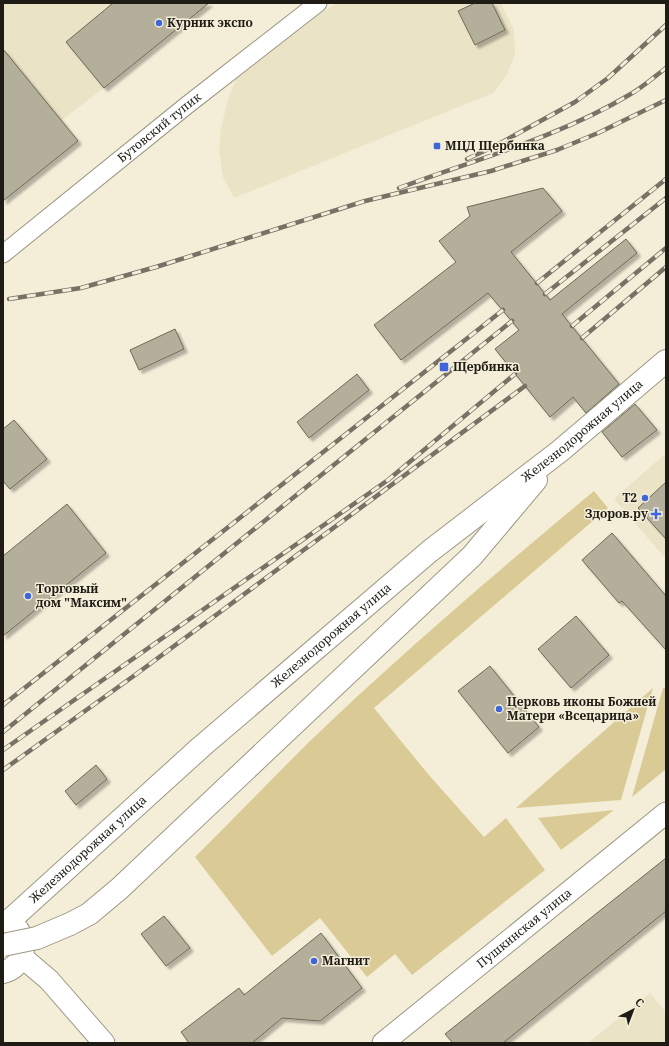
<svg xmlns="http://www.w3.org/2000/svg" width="669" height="1046" font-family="'Noto Serif',serif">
  <defs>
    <filter id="shadow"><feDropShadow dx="3.5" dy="3.5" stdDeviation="1" flood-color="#0004"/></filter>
  </defs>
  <rect width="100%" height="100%" fill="#f4eed9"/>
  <path fill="#ebe3c6" d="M3 3H209L104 88 62 120 78 141 3 201Z
    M337 3H501L514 30 515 55 506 76 493 93 234 198 223 177 219 151 221 128 229 96 236 79 318 15Z
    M666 453V559L614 499Z
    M650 993 666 1012V1043H588Z"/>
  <path fill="#dacb96" d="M594 491 608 508 374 708 428 774 484 837 506 818 545 870 412 975 395 954 367 977 320 918 272 956 195 857C233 819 270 781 308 743 399 655 497 572 594 491Z
    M653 688 621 800 516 808Z
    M663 688H666V769L632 797Z
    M614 810 561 850 538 818Z"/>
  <path fill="#b4af9a" stroke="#6e6956" filter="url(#shadow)" d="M113 3H209L104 88 66 42Z
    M475 3H492L505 30 475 45 458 11Z
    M3 49 78 141 3 201Z
    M543 188 562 211 511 252 550 300 626 239 637 253 562 314 619 384 586 413 573 397 550 417 495 349 519 330 488 293 401 360 374 325 456 262 439 241 470 216 467 207Z
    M175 329 184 349 139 370 130 350Z
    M357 374 369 390 309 438 297 422Z
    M635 404 657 430 622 457 602 432Z
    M14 420 47 459 10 489 3 481V429Z
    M666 482V539L638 508Z
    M67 504 106 553 3 636V556Z
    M612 533 666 596V650L622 601 619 603 582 560Z
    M576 616 609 655 571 688 538 649Z
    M490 666 539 727 508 753 458 691Z
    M96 765 107 779 76 805 65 791Z
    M666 858V911L503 1043H453L445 1034Z
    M164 916 190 948 166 966 141 934Z
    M321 933 362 988 320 1021 282 1018 252 1043H189L181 1032 239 988 244 995Z"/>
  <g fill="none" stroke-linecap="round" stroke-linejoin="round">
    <defs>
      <g id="minor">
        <path id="s1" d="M3 254 186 106 318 3"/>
      </g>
      <g id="tertiary">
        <path d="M22 957 49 980 104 1043"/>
        <path id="s2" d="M383 1043 666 813"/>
      </g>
      <g id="secondary">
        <path id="s3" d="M8 922 201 747 430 551 560 451 666 361"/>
        <path d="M70 924 89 914 119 889 472 556 536 480"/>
        <path d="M3 972C25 967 30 939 13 925"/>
      </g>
    </defs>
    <use href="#minor" stroke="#9d9884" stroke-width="19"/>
    <use href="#tertiary" stroke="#9d9884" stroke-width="23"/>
    <use href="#secondary" stroke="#9d9884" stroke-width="24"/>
    <use href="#minor" stroke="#fff" stroke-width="17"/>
    <use href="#tertiary" stroke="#fff" stroke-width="21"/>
    <use href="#secondary" stroke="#fff" stroke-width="22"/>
    <defs>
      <path id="rail" d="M467 159 497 145 575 102 608 78 666 25
        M399 188C476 159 557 138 629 95 642 88 654 77 666 68
        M537 283 666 179
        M545 294 666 198
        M9 299 81 288 156 267 365 201 491 171 557 150 598 133 666 100
        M572 326 666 248
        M582 338 666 267
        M3 705 503 310
        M3 732 512 321
        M3 750 388 480 515 374
        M3 770 135 675 525 386"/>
    </defs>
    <use href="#rail" stroke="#767265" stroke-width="4.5"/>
    <use href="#rail" stroke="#f4eed9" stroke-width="3" stroke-dasharray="9" stroke-linecap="butt"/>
    <defs>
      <path id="secondary-bridge" d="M3 945 37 938 70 924"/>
    </defs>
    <use href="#secondary-bridge" stroke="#9d9884" stroke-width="24" stroke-linecap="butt"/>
    <use href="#secondary-bridge" stroke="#fff" stroke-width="22"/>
  </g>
  <g fill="#3f66d8" stroke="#f4eed9" stroke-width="1.5">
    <circle cx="159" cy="23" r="4"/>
    <rect x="433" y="142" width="8" height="8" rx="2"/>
    <rect x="439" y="362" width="10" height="10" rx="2"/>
    <circle cx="645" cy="498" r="4"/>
    <path d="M654 508h4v4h4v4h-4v4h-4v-4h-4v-4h4z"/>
    <circle cx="28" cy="596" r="4"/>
    <circle cx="499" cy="709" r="4"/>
    <circle cx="314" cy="961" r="4"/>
  </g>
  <g text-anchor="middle" stroke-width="3" stroke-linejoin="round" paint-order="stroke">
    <g font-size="12" font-weight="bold" fill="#1e1c15" stroke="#f4eed9" text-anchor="start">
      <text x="167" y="27">Курник экспо</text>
      <text x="445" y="150">МЦД Щербинка</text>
      <text x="453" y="371">Щербинка</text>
      <text x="637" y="502" text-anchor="end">T2</text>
      <text x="648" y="518" text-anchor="end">Здоров.ру</text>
      <text x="36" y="593">Торговый<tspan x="36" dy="14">дом "Максим"</tspan></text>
      <text x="507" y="706">Церковь иконы Божией<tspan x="507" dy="14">Матери «Всецарица»</tspan></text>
      <text x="322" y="965">Магнит</text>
    </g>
    <g font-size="12" fill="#1e1c15" stroke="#f4eed9">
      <text dy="4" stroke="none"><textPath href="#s1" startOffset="201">Бутовский тупик</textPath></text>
      <text dy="4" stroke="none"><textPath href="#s3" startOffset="756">Железнодорожная улица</textPath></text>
      <text dy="4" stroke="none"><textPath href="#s3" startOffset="432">Железнодорожная улица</textPath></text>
      <text dy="4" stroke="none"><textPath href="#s3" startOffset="108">Железнодорожная улица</textPath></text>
      <text dy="4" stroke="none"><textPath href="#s2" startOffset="182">Пушкинская улица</textPath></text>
    </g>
  </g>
  <rect width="669" height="1046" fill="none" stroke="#1e1c15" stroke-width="8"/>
  <g transform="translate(633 1010) rotate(42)" stroke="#f4eed9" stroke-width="3" paint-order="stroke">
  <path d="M0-3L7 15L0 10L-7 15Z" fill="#1e1c15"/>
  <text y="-6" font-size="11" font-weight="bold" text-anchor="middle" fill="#1e1c15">С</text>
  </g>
</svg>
